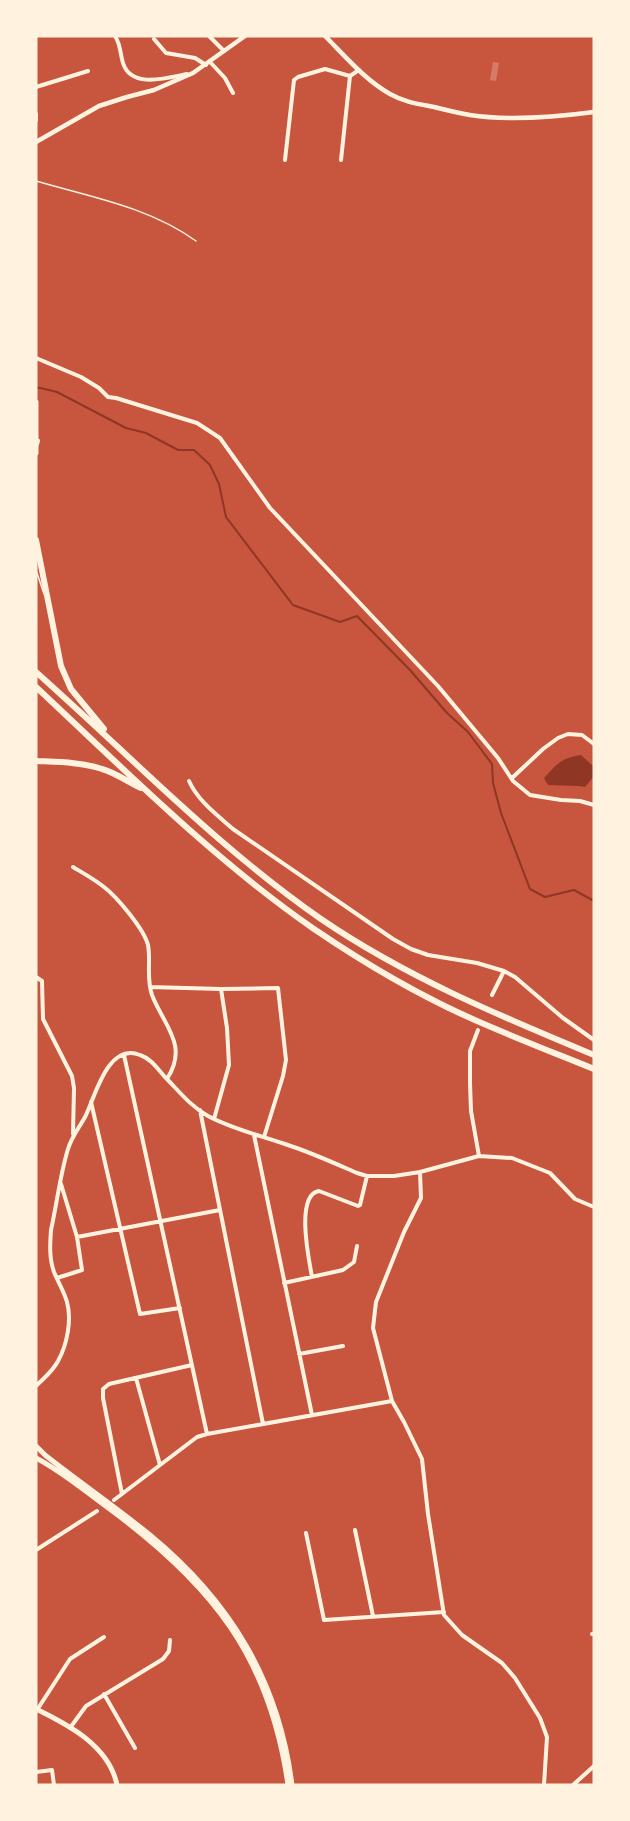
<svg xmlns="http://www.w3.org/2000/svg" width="630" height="1821" font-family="'Sofia Sans Condensed',sans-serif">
  <rect width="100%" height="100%" fill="#c8553d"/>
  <path fill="#8f3625" d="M581 755 594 767V776L585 787 579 786 548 785 544 778C557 764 561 758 581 755Z"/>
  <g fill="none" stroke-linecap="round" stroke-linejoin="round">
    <path stroke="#8f3625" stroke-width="2" d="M36 387 57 392 126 428 146 433 178 450H194L210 465 219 484 226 517 293 605 340 622 357 616 410 670 447 713 468 732 492 764 493 783 501 813 530 889 545 897 574 890 594 901"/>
  </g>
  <path fill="#d67c66" d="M493 62 499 63 496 81 490 80Z"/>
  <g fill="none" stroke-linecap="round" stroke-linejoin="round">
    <path stroke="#fff3e0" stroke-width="1.5" d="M36 181C91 197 149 207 196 241
      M36 570 44 594"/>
    <path stroke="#fff3e0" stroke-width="4" d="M115 36C121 45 120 54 123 63 131 89 167 78 187 74
      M209 36 224 51
      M154 39 166 53 195 58 206 65
      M210 62 225 78 233 93
      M36 87 88 71
      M36 114V120
      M285 160 294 80 298 77 325 69 350 76
      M341 160 350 76 359 70
      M36 358 81 377 99 388 108 397 116 398 197 423 220 438 270 508 438 686 498 758 513 781 530 795 561 800 580 801 594 805
      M512 778 543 749 558 738 568 734 582 735 594 744
      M189 781C198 801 217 815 233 829L393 939 411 949 428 955 477 963 504 971
      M73 867C83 873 94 879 104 887 117 897 144 929 148 945 151 961 146 978 152 995 164 1026 189 1045 167 1079
      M36 977 42 981 43 1019 72 1076 74 1088 73 1134
      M150 987 221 989 278 988 286 1060 283 1076 264 1137
      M492 995 504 971 515 977 563 1018 594 1040
      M478 1030 470 1051V1083L471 1111 479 1156
      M124 1055 207 1434
      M91 1102 140 1314 180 1308
      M200 1110 263 1424
      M214 1119 229 1065 227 1028 221 989
      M254 1135 312 1415
      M420 1172 421 1198 404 1232 376 1302 373 1328 392 1401 404 1422 422 1459 428 1514 444 1615 462 1635 502 1663 515 1678 540 1718 547 1737 544 1785
      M77 1237 220 1210
      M312 1277C309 1260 295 1195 319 1191L358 1206 360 1205 367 1176
      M57 1278 82 1270 77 1237 61 1184
      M284 1283 343 1270 354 1262 357 1246
      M299 1354 343 1346
      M136 1378 160 1465
      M36 1386C44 1378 53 1371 58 1361 67 1345 72 1320 67 1302 64 1291 58 1282 54 1272 49 1258 50 1244 51 1230 57 1203 60 1175 68 1149 72 1136 79 1128 85 1117 95 1098 107 1042 140 1055 150 1058 157 1068 164 1076 178 1090 190 1106 208 1116 232 1129 259 1135 285 1144 310 1152 334 1163 357 1173L367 1176H394L420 1172 479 1156 512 1158 550 1173 575 1199 594 1207
      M122 1494 103 1398V1389L109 1384 192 1365
      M114 1500 197 1437 207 1434 392 1401
      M355 1530 373 1616
      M306 1533 324 1620 444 1612
      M36 1550 97 1511
      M592 1634H594
      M104 1694 135 1748
      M37 1710 70 1659 104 1637
      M70 1728 86 1706 163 1659 169 1651 170 1640
      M36 1772 52 1770 54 1785
      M573 1785 594 1766"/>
    <path stroke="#fff3e0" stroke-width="4.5" d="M325 36C345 56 365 80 390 94 404 102 419 104 434 107 446 110 458 113 470 115 508 121 556 117 594 112
      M36 142 99 106 127 97 154 90 193 73 245 36"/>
    <path stroke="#fff3e0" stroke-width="5" d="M36 402V453
      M36 1446 45 1455C79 1482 116 1507 150 1535 230 1601 279 1681 292 1785
      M36 1458C63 1472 86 1492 111 1510 212 1585 270 1657 288 1785"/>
    <path stroke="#fff3e0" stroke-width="5" d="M36 1709C69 1725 109 1746 117 1785"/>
    <path stroke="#fff3e0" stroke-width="6" d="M36 444 37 441
      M36 540 61 666 71 689 104 729
      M36 672C64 697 92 723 120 749 184 809 249 869 321 919 406 977 500 1016 594 1055
      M36 687C126 771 213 859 314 929 367 965 425 999 484 1024 521 1040 557 1054 594 1069
      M36 761C58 762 81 762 102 769 116 773 128 782 141 788"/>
  </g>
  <rect width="630" height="1821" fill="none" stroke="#fff3e0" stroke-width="75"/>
</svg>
